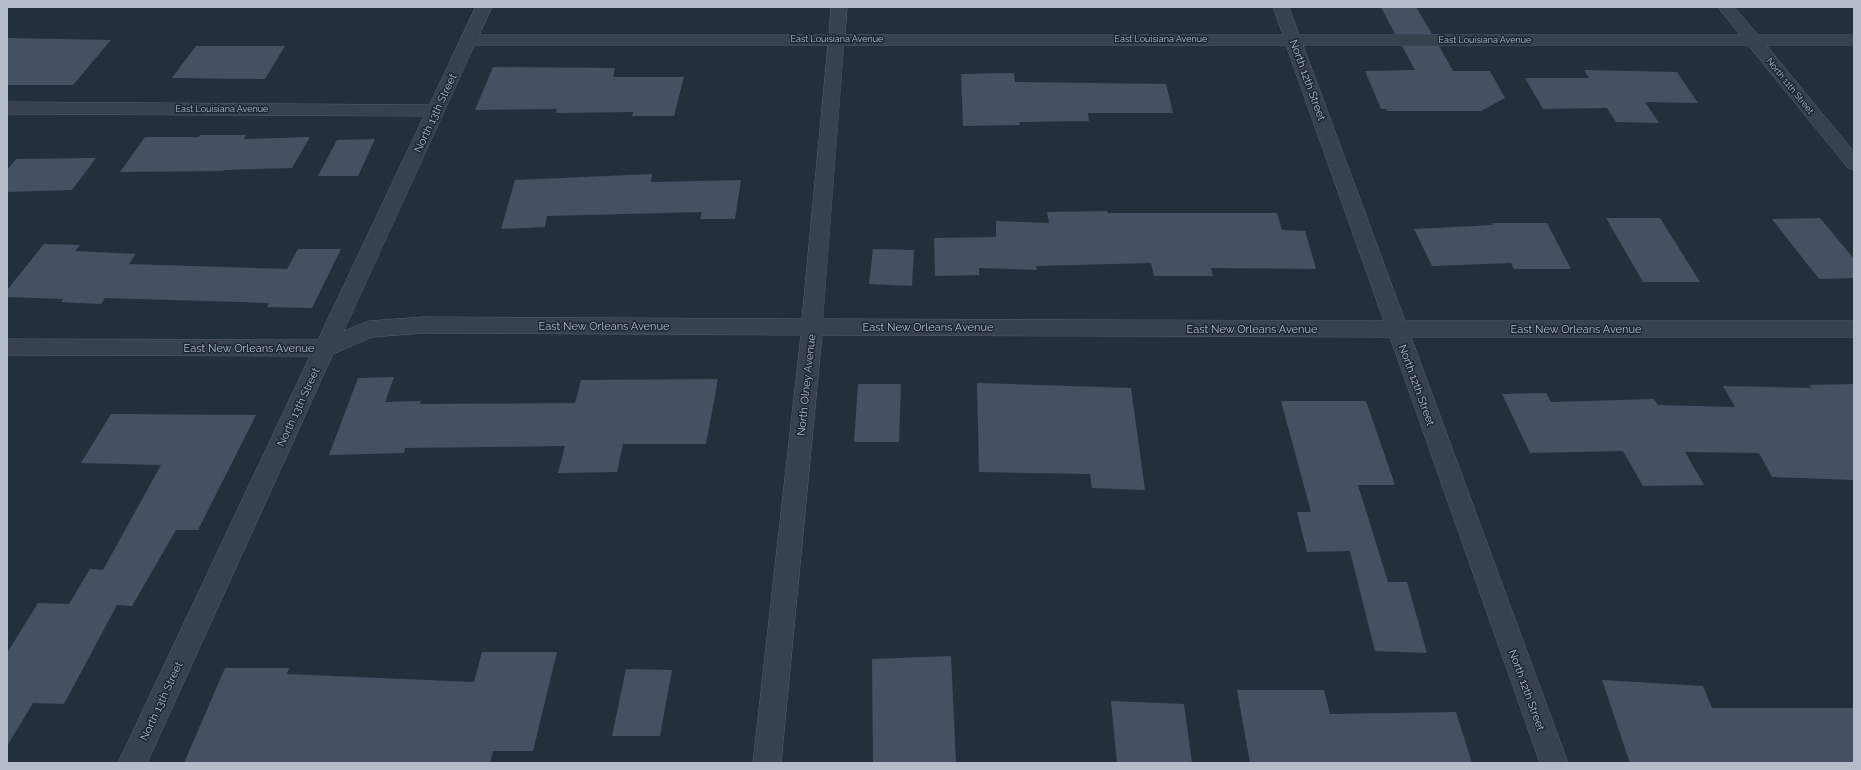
<svg xmlns="http://www.w3.org/2000/svg" width="1861" height="770" font-family="Raleway,sans-serif">
  <rect width="100%" height="100%" fill="#242f3e"/>
  <path fill="#455162" d="M1381 7H1416L1432 34H1395Z
    M7 38 111 40 73 85H7Z
    M196 46H285L265 79 172 78Z
    M1402 46H1439L1453 71H1490L1505 98 1481 111H1387V109H1381L1365 71 1415 70Z
    M493 67 615 68 613 77H684L674 116H632L633 112 556 113 557 109 475 110Z
    M1584 70 1677 72 1698 103 1645 102 1659 123 1616 122 1607 108 1543 109 1525 78H1589Z
    M1014 73 1015 82 1166 84 1173 113H1088L1089 121 1019 122 1020 125 963 126 961 74Z
    M200 135H246L244 139 310 137 292 168 224 170 223 171 120 172 145 137H199Z
    M375 139 358 176H318L337 140Z
    M96 158 72 190 7 192V170L16 159Z
    M652 174 651 182 741 180 735 219H700L702 212 547 216 545 227 501 229 515 180Z
    M1107 211 1108 213H1277L1282 230 1305 231 1316 269 1211 268 1213 276H1154L1151 263 1036 266 1037 270 979 268V275L935 276 934 238 996 237V221L1049 223 1047 212Z
    M1606 218H1660L1700 282H1643Z
    M1820 218 1854 259V278L1819 279 1772 219Z
    M1492 223H1547L1571 269H1514L1511 263 1432 266 1414 229 1493 225Z
    M44 244 80 245 75 251 136 254 129 264 287 269 298 249H341L312 308 267 307 269 303 105 298 101 304 61 302 63 299 7 297V290Z
    M873 249 914 250 912 286 869 284Z
    M394 377 385 402 421 401 420 404 575 403 581 380 718 379 706 444H623L617 472 558 473 565 446 405 448 404 453 329 455 358 378Z
    M977 383 1131 388 1145 490 1092 488 1090 474 979 472Z
    M858 384H901L899 442H854Z
    M1854 384V480L1772 477 1759 453 1685 452 1704 485 1643 486 1623 451 1530 453 1502 394 1546 393 1551 402 1654 399 1658 405 1735 407 1723 386 1812 388 1809 385Z
    M1281 401H1366L1395 485H1358L1388 582H1407L1427 653 1375 651 1350 551 1307 552 1297 512H1311Z
    M111 414 256 415 198 530H176L132 606 117 605 64 704 33 703 7 746V653L38 603 69 604 90 569 103 570 161 465 81 463Z
    M482 652H557L533 751H493L490 763H184L225 668H289L287 674 474 682Z
    M951 656 956 763H873L872 659Z
    M626 669 672 670 660 736H612Z
    M1602 680 1703 686 1712 708H1854V763H1630Z
    M1237 690H1324L1330 714 1456 712 1472 763H1250Z
    M1111 701 1184 704 1192 763H1117Z"/>
  <g fill="none" stroke-linecap="round" stroke-linejoin="round">
    <defs>
      <path id="minor" d="M476 7H492L479 35H829L831 7H847L845 35H1283L1273 7H1289L1299 35H1740L1718 7H1734L1758 35H1854V45H1766L1854 152V170L1848 168 1748 45H1303L1405 321H1854V337H1411L1568 763H1540L1390 337 822 335 781 763H753L801 335 423 333 372 337 333 354 147 763H118L310 356 7 355V339L318 340 424 116 7 114V102L429 105ZM475 45H828L802 319 423 317 369 321 344 331ZM844 45H1286L1384 321 823 319Z"/>
    </defs>
    <use href="#minor" stroke="#565f6c" stroke-width="1"/>
    <use href="#minor" fill="#38414e" fill-rule="evenodd"/>
  </g>
  <g text-anchor="middle" stroke-width="3" stroke-linejoin="round" paint-order="stroke">
    <g font-size="9" fill="#b4bcc9" stroke="#1d2633">
      <text x="837" y="42">East Louisiana Avenue</text>
      <text x="1161" y="42">East Louisiana Avenue</text>
      <text x="1485" y="43">East Louisiana Avenue</text>
      <text transform="translate(1790 86) rotate(51)" y="3">North 11th Street</text>
      <text x="222" y="112">East Louisiana Avenue</text>
    </g>
    <g font-size="11" fill="#b4bcc9" stroke="#1d2633">
      <text transform="translate(1308 80) rotate(70)" y="4">North 12th Street</text>
      <text transform="translate(435 113) rotate(-65)" y="4">North 13th Street</text>
      <text x="604" y="330">East New Orleans Avenue</text>
      <text x="928" y="331">East New Orleans Avenue</text>
      <text x="1252" y="333">East New Orleans Avenue</text>
      <text x="1576" y="333">East New Orleans Avenue</text>
      <text x="249" y="352">East New Orleans Avenue</text>
      <text transform="translate(806 385) rotate(-84)" y="4">North Olney Avenue</text>
      <text transform="translate(1417 385) rotate(70)" y="4">North 12th Street</text>
      <text transform="translate(298 407) rotate(-65)" y="4">North 13th Street</text>
      <text transform="translate(1527 690) rotate(70)" y="4">North 12th Street</text>
      <text transform="translate(161 701) rotate(-65)" y="4">North 13th Street</text>
    </g>
  </g>
  <rect width="1861" height="770" fill="none" stroke="#b4bcc9" stroke-width="16"/>
</svg>
